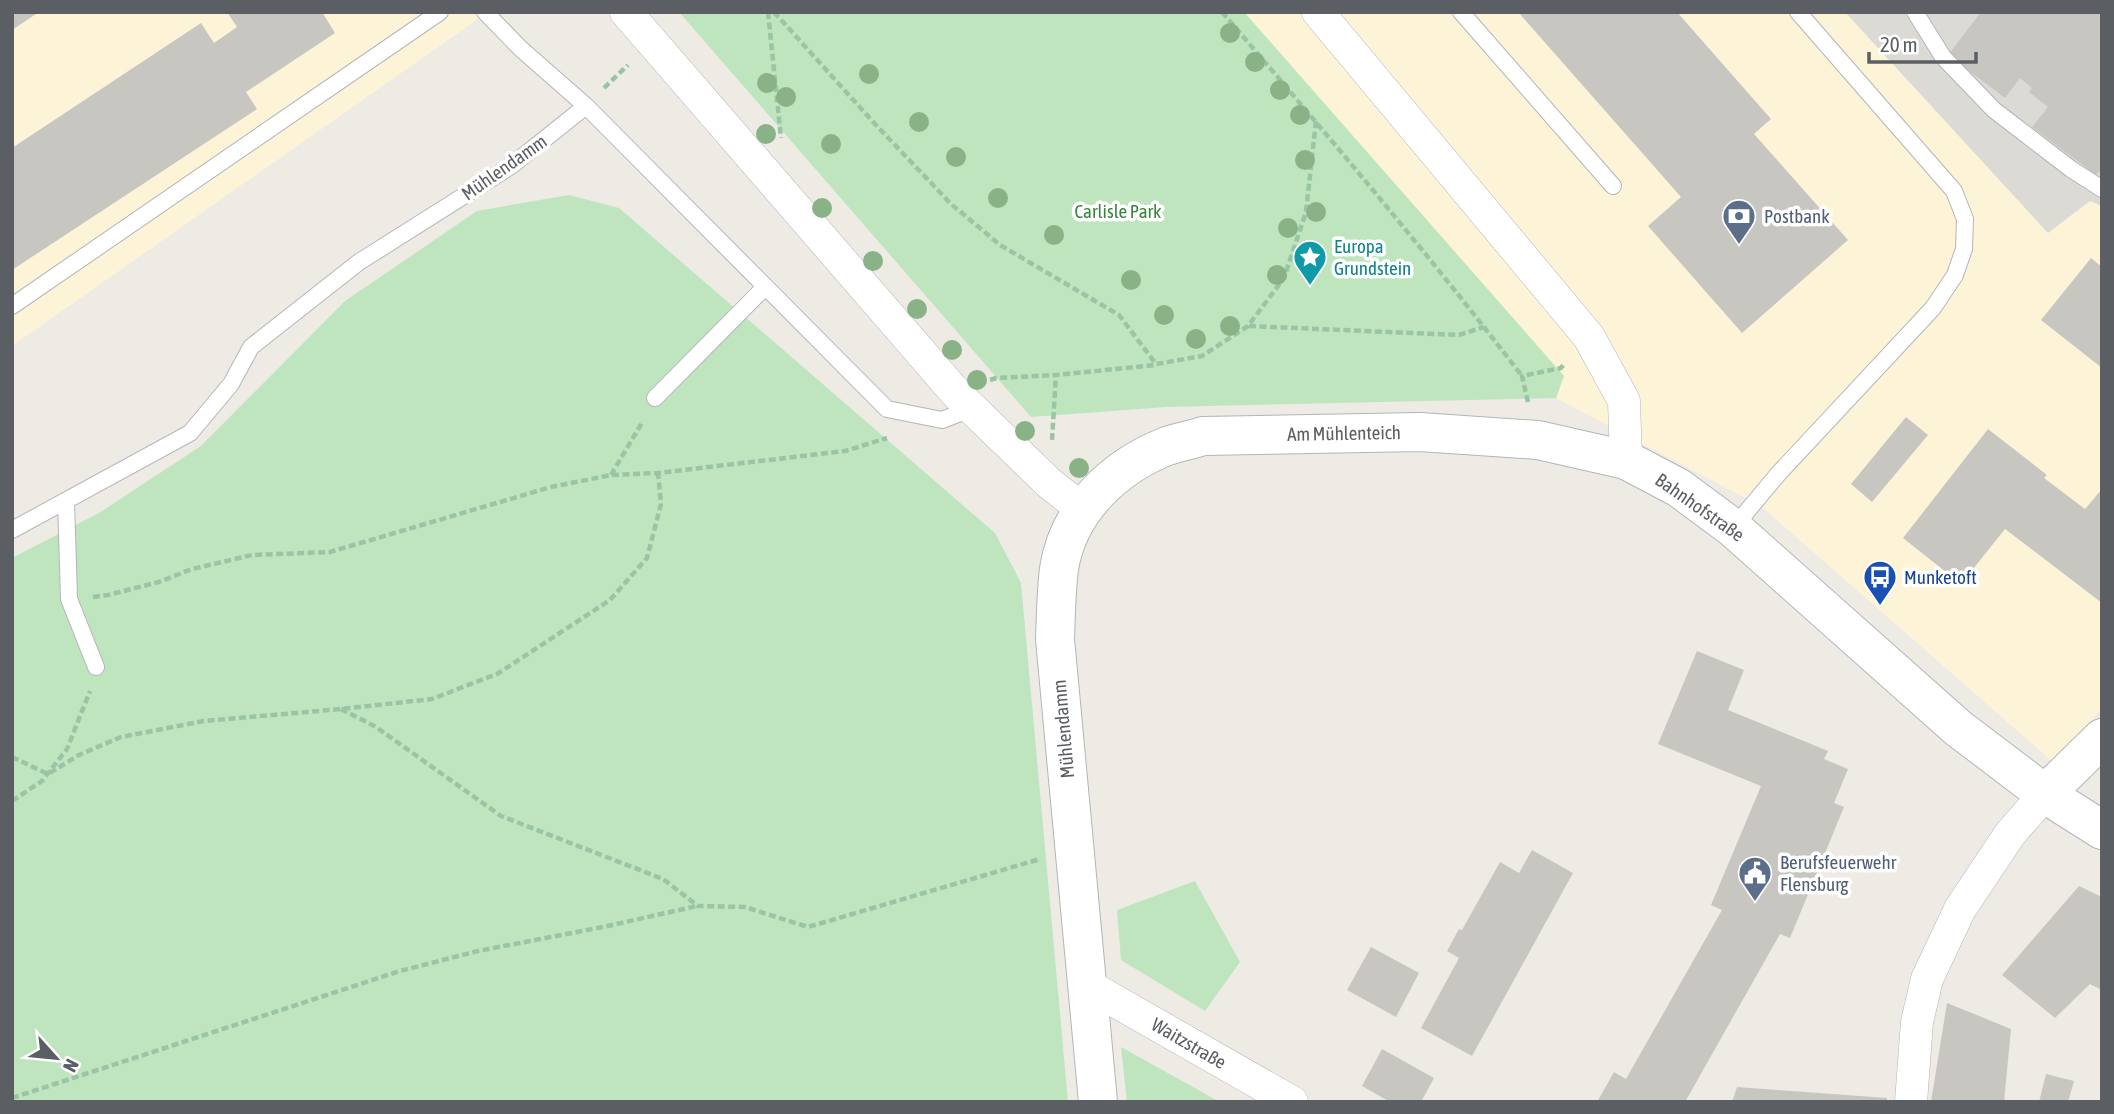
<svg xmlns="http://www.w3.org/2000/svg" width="2114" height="1114" font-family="'Asap Condensed',sans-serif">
  <rect width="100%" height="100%" fill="#edebe3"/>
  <path fill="#fdf4d8" d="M12 12H488L12 346Z
    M1244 12H1845L2048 233 2090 201 2102 206V708L2055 764 1762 507 1556 398 1564 376Z"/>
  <path fill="#dcdad5" d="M1845 12H2102V206L2090 201 2048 233Z"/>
  <path fill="#bfe5bf" d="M679 12H1244L1564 376 1556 398 1166 407 1031 417Z
    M569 195 619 208 995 533 1021 583 1068 1102H12V558L99 513 201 446 345 301 477 211Z
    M1195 881 1240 962 1205 1011 1121 960 1117 910Z
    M1121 1047 1220 1102H1127Z"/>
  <path fill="#c8c6c0" d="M12 12H39L12 30Z
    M227 12H322L335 33 246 92 257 109 12 270V148L201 23 214 43 237 27Z
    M1518 12H1677L1771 119 1754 134 1848 240 1742 333 1648 226 1681 197Z
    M1981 12H2102V168L2096 175 2032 127 2048 107 2029 92 2032 88 2020 78 2005 98 1948 55Z
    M2091 258 2102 267V368L2041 320Z
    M1906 417 1928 435 1872 502 1851 484Z
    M1988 429 2047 475 2044 478 2085 509 2102 489V603L2005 529 1961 584 1903 538Z
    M1697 651 1744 670 1728 710 1828 751 1824 759 1848 769 1834 803 1844 807 1790 938 1780 934 1685 1102H1597L1614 1072 1626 1079 1722 910 1711 905 1761 786 1658 744Z
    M1532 850 1573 873 1472 1056 1421 1028 1459 958 1447 951 1459 929 1462 930 1500 862 1519 873Z
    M2079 886 2102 897V990L2090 984 2055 1018 2002 975Z
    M1371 947 1419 973 1396 1017 1347 990Z
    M1947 1003 2011 1029 2004 1102H1931Z
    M1382 1049 1434 1078 1421 1102H1390L1362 1086Z
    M2046 1074 2074 1081 2068 1102H2039Z
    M1737 1087 1887 1098V1102H1732Z"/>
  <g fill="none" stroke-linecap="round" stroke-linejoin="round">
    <defs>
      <path id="lane" d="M485 12 521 49 586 106 887 409 942 420 973 408
        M1461 12 1613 186
        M1915 12 1943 57 1994 110 2071 169 2102 189
        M12 306 440 12
        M655 398 765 287
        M66 501 69 599 96 667
        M1733 528 1779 473 1933 308 1955 275 1964 249 1965 219 1954 191 1798 12
        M12 530 190 433 231 384 251 347 359 262 511 166 586 106"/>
      <path id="street" d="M626 12 956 393 1049 483 1082 509
        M1318 12 1589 337 1624 401 1626 460
        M1087 985 1292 1102
        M1911 1102 1917 1022 1927 979 1960 909 2010 834 2045 794"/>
      <path id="secondary" d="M2045 794 2102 738
        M1098 1102 1055 639C1056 616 1056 592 1059 569 1068 510 1114 467 1167 446 1179 442 1191 440 1203 436L1420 432 1538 440 1626 460 1679 488 1733 528 1958 728 2045 794 2102 830"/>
    </defs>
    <use href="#lane" stroke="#b3b5ba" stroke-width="18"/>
    <use href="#street" stroke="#b3b5ba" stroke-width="33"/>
    <use href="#secondary" stroke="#b2b6ba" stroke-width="40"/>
    <path stroke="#99c5a5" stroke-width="4.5" stroke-dasharray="7 3.5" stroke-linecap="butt" d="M768 12 781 138
      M774 12 875 124 951 204 1000 245 1119 315 1156 364 1202 356 1248 326 1284 278 1306 212 1316 121
      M1222 12C1324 131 1426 251 1522 376
      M604 88 628 65
      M1249 326 1459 335 1484 327
      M990 380 996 378 1056 375 1155 365
      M1528 402 1522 376 1561 368 1564 364
      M1052 440 1056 375
      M611 475 643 421
      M93 597 108 595 159 582 192 569 252 555 330 552 551 487 611 475 658 473 845 451 887 438
      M341 709 376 727 501 816 663 879 698 906 745 907 808 927 1040 859
      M12 757 48 774 79 755 121 737 204 721 341 709 432 699 497 674 610 600 647 558 661 504 658 473
      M12 801 42 781 67 749 90 691
      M12 1098 400 971 478 951 603 927 697 906"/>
    <use href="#lane" stroke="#fff" stroke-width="16"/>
    <use href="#street" stroke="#fff" stroke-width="32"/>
    <use href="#secondary" stroke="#fff" stroke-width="38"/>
  </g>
  <g fill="#89b387">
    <circle cx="1230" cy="33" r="10"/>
    <circle cx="1255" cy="62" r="10"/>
    <circle cx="869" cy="74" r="10"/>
    <circle cx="767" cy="83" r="10"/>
    <circle cx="1280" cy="90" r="10"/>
    <circle cx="786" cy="97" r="10"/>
    <circle cx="1300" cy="115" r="10"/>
    <circle cx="919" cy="122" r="10"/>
    <circle cx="766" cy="134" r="10"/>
    <circle cx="831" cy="144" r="10"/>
    <circle cx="956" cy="157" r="10"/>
    <circle cx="1305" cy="160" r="10"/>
    <circle cx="998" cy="198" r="10"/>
    <circle cx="822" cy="208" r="10"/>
    <circle cx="1316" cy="212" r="10"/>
    <circle cx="1288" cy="228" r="10"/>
    <circle cx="1054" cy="235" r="10"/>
    <circle cx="873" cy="261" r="10"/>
    <circle cx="1277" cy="275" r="10"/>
    <circle cx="1131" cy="280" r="10"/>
    <circle cx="917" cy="309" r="10"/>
    <circle cx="1164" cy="315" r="10"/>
    <circle cx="1230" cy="326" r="10"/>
    <circle cx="1196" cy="339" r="10"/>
    <circle cx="952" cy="350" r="10"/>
    <circle cx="977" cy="380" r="10"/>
    <circle cx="1025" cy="431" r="10"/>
    <circle cx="1079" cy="468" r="10"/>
  </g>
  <defs>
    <symbol id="bank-pin" viewBox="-11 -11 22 30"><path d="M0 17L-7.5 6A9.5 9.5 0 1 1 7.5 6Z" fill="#5c6f8a" stroke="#fff"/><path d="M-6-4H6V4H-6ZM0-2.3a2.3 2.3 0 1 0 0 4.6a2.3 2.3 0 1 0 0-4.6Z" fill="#fff"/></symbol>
    <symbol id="sight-pin" viewBox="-11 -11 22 30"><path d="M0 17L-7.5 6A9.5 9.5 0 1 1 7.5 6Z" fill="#0f9aa8" stroke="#fff"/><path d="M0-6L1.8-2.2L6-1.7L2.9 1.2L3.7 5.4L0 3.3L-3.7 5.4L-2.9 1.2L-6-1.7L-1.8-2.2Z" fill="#fff"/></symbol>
    <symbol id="bus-pin" viewBox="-11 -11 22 30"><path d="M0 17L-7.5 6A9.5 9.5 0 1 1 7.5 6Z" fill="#1a4fb4" stroke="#fff"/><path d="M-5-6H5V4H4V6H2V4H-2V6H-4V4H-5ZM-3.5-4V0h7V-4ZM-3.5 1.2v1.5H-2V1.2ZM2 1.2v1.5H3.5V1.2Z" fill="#fff"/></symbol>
    <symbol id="civic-pin" viewBox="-11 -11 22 30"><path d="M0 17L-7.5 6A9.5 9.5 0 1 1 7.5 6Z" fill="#5c6f8a" stroke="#fff"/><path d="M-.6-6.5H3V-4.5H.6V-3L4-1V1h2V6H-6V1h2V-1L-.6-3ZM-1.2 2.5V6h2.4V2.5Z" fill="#fff"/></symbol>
  </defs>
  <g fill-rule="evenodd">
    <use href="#bank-pin" x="1720" y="197" width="38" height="52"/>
    <use href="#sight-pin" x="1291" y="238" width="38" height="52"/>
    <use href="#bus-pin" x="1861" y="558" width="38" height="52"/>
    <use href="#civic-pin" x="1736" y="854" width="38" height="52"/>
  </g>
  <g text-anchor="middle" stroke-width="7" stroke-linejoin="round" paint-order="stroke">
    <g font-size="19" fill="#5b5f63" stroke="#fff">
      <text transform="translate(504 167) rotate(-35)" y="7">Mühlendamm</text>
      <text transform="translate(1344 433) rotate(-1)" y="7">Am Mühlenteich</text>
      <text transform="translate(1700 507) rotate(35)" y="7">Bahnhofstraße</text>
      <text transform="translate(1063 729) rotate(-95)" y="7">Mühlendamm</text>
      <text transform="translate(1189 1043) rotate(30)" y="7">Waitzstraße</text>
    </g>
    <g font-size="19" fill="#37863b" stroke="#fff">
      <text x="1118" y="218">Carlisle Park</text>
    </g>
    <g font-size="19" fill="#4e5e75" stroke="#fff" text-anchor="start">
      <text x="1764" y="223">Postbank</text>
      <text x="1780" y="869">Berufsfeuerwehr<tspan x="1780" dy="22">Flensburg</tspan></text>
    </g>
    <g font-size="19" fill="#0d838f" stroke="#fff" text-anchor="start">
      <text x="1334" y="253">Europa<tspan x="1334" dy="22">Grundstein</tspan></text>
    </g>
    <g font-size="19" fill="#164399" stroke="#fff" text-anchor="start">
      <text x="1904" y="584">Munketoft</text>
    </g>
  </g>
  <rect width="2114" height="1114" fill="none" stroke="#5b5f63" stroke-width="28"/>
  <g transform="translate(56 1058) rotate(117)" stroke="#ffffff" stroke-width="5" paint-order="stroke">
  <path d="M0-5L12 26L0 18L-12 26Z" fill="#5b5f63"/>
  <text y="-10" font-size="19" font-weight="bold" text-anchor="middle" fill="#5b5f63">N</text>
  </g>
  <path d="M1869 52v10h107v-10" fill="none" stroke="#5b5f63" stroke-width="3.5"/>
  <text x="1880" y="52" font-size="21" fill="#5b5f63" stroke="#ffffff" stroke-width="5" paint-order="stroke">20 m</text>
</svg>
